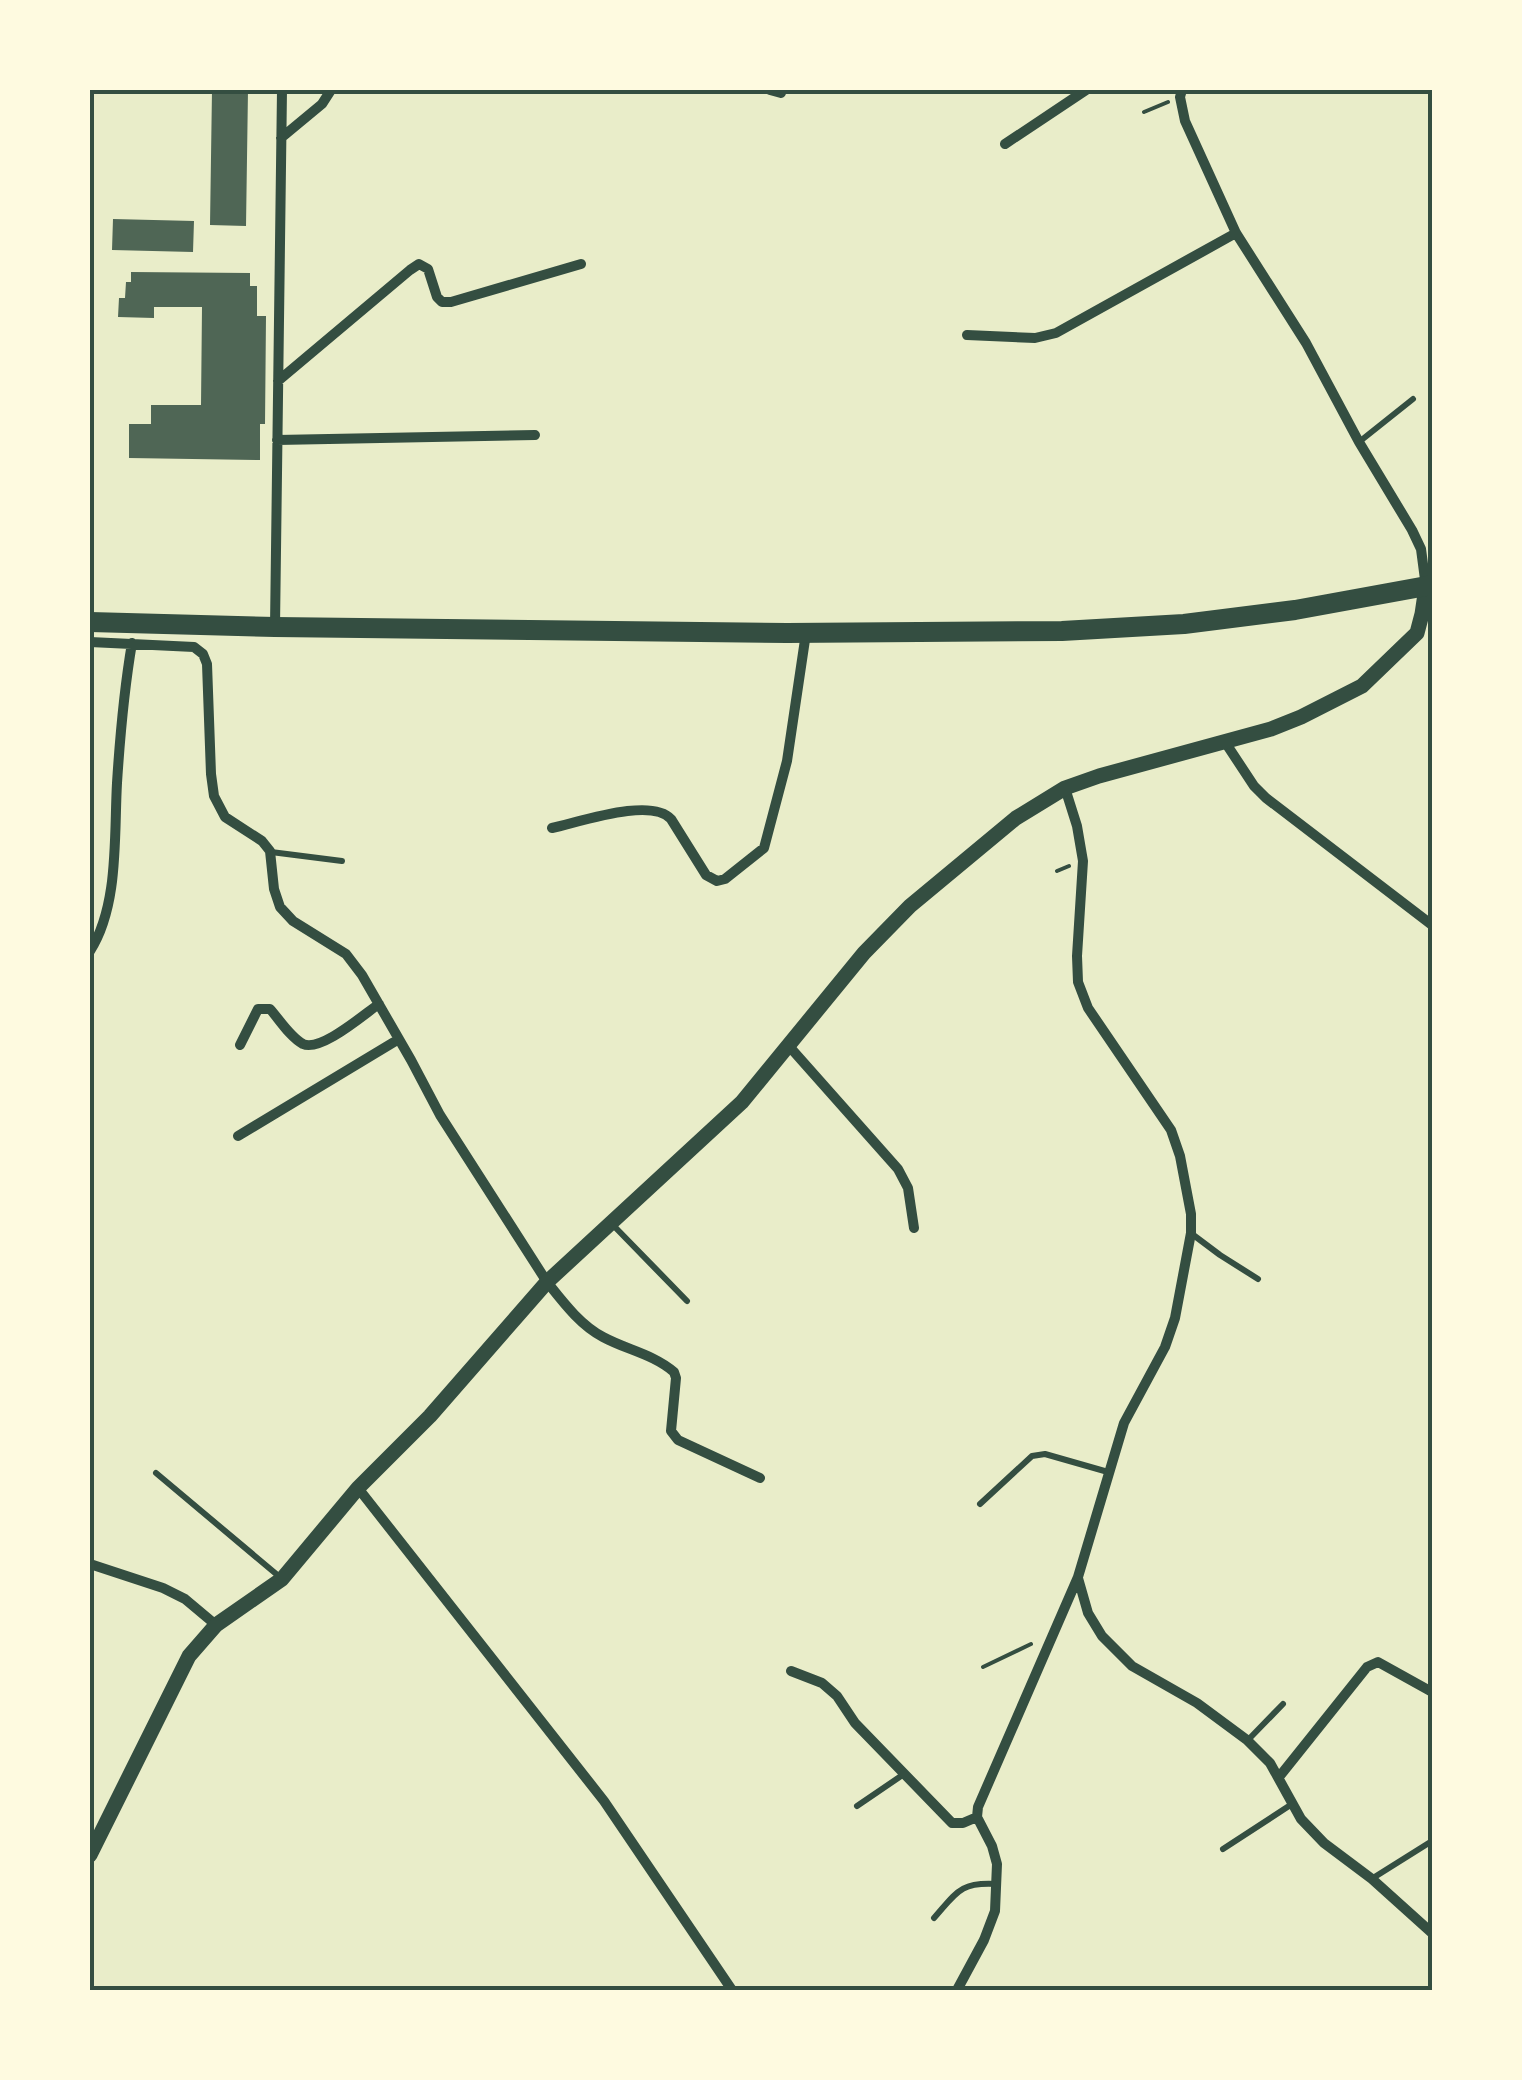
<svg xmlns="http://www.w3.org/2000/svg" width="1522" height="2080" font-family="'Fira Sans Condensed',sans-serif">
  <rect width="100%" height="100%" fill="#e9edc9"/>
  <path fill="#4f6655" d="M212 90H248L246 226 210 225Z
    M113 219 194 221 193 252 112 250Z
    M131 272 250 273V286H257V316H266L265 424H260V460L129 458V424H151V405H201L202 307H154V318L118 317 119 298H125L126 282H131Z"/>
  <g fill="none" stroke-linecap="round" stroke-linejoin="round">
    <path stroke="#344e41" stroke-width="4" d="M1144 112 1168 102
      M1057 871 1069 866
      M983 1667 1031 1644"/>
    <path stroke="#344e41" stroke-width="6" d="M1359 442 1413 399
      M271 852 342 861
      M611 1223 687 1301
      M1192 1234 1220 1255 1258 1279
      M156 1473 281 1578
      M980 1504 1032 1456 1045 1454 1108 1472
      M1248 1740 1283 1704
      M857 1806 904 1774
      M1223 1849 1292 1804
      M1373 1878 1432 1841
      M934 1918C957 1892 960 1882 996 1884"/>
    <path stroke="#344e41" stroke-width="10" d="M770 90 781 93
      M1182 90 1180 97 1185 121 1236 233 1306 343 1359 442 1412 530 1421 549 1426 587
      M281 138 322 104 331 90
      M1005 144 1086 90
      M967 335 1035 338 1056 333 1236 233
      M278 381 410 270 419 264 428 269 437 297 442 302H451L581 264
      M277 440 535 435
      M275 627 282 90
      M90 642 194 647 203 654 207 664 211 774 214 796 225 817 262 841 270 851 274 889 280 907 293 921 346 954 362 975 411 1060 440 1115 547 1282C563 1302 580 1325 603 1337 627 1350 653 1354 674 1372L676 1378 671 1431 678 1440 760 1478
      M1225 742 1254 786 1266 798 1432 925
      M552 828C580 822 651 797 671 819L706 875 717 881 725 879 764 848 787 761 806 633
      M90 951C119 906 114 836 117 783 120 736 124 690 132 643
      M240 1045 258 1009H270C279 1019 290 1037 303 1044 321 1052 363 1015 379 1004
      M788 1045 898 1169 908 1188 914 1228
      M238 1136 399 1039
      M358 1488 604 1801 732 1990
      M90 1564 163 1588 185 1599 216 1625
      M1078 1578 1088 1613 1102 1636 1132 1666 1197 1703 1247 1740 1270 1763 1301 1819 1324 1843 1372 1879 1432 1933
      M791 1671 822 1683 837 1696 855 1723 952 1823H963L977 1817
      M1279 1777 1367 1667 1378 1662 1432 1692
      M957 1990 984 1940 995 1911 997 1864 992 1846 977 1817 978 1807 1078 1577 1124 1423 1165 1347 1175 1318 1191 1233V1214L1180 1156 1171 1130 1088 1008 1078 982 1077 956 1083 861 1077 826 1065 788"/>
    <path stroke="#344e41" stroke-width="15" d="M90 1855 189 1656 216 1625 282 1579 358 1488 430 1416 547 1282 742 1102 864 953 910 906 1016 818 1065 788 1099 776 1271 729 1301 717 1362 686 1417 633 1422 614 1426 587"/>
    <path stroke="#344e41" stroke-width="20" d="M90 622 275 627 787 633 1062 631 1184 624 1295 610 1432 585"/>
  </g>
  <rect width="1522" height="2080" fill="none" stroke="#fefae0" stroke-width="185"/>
  <rect x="92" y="92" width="1338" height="1896" fill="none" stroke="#344e41" stroke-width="4"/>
</svg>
